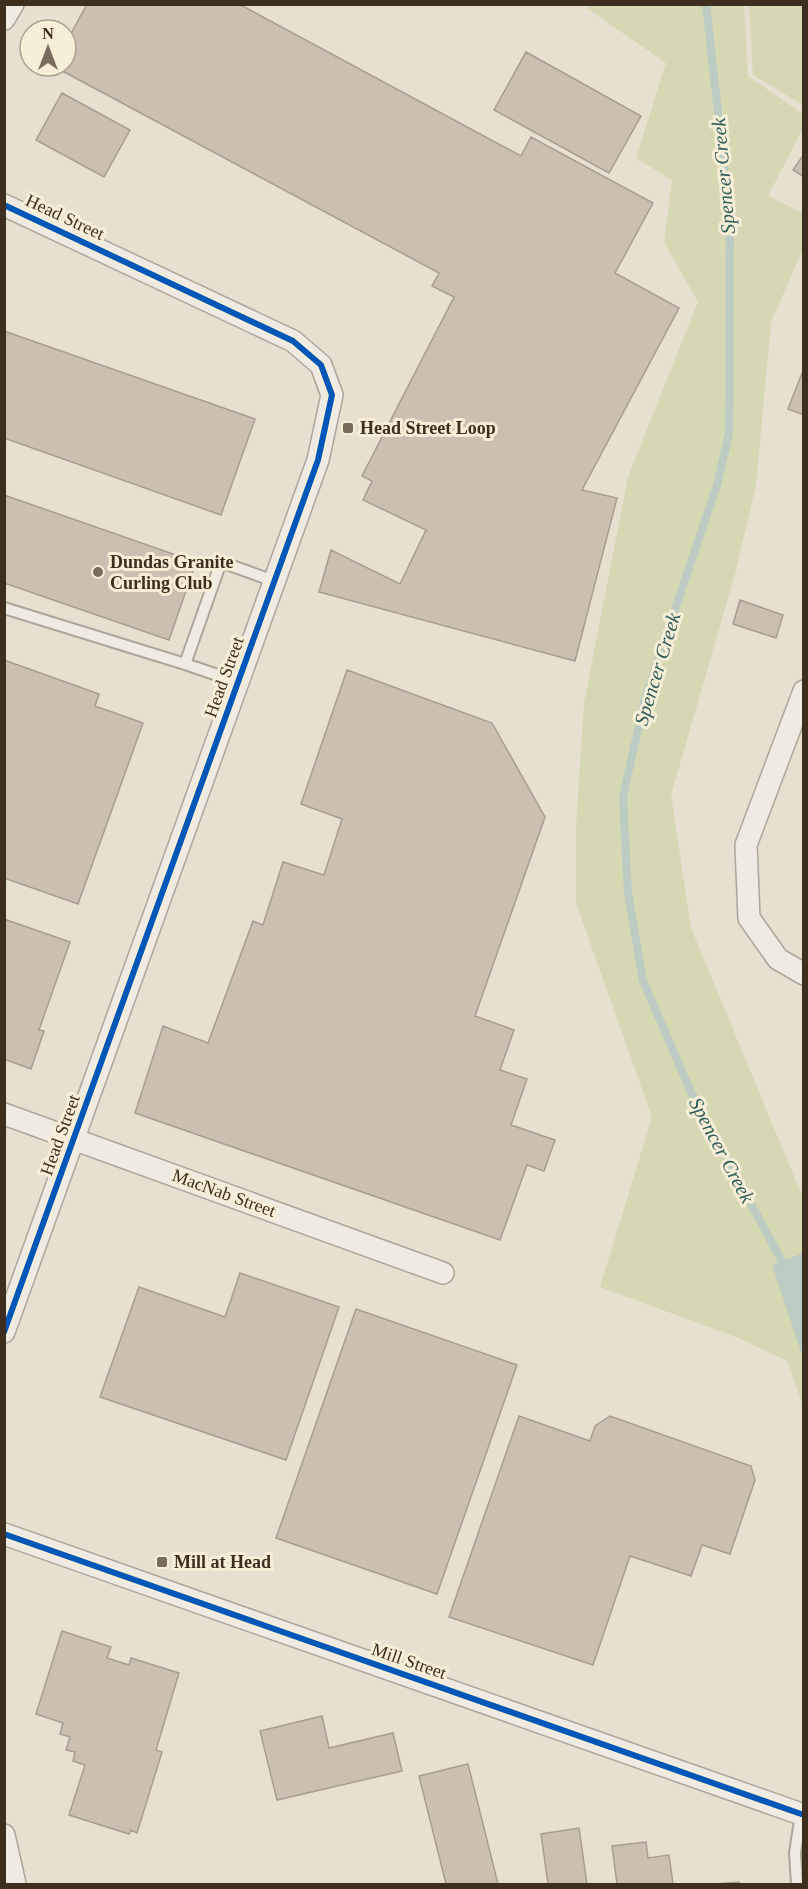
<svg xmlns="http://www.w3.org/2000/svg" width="808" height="1889" font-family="Georgia,serif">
  <rect width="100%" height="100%" fill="#e7e0d1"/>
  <path fill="#d6d7b3" d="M589 4 744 5 748 76 803 114V128L768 196 803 213V249L771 322 756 486 735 574 671 795 691 928 803 1198V1405L787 1361 736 1337 600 1287 652 1117 576 903V827L584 703 628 477 698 302 664 242 672 180 636 158 666 63 588 9Z
    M749 5H803V105L753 75Z"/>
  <path fill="#bcccc2" d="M803 1253V1358L772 1265Z"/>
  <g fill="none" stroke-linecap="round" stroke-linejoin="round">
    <path stroke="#bcccc2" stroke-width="8" d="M706 4 730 221 729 434 717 485 645 698 623 797 628 893 643 981 691 1092 786 1269"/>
  </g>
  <path fill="#cbbfb2" stroke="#a89c90" stroke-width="1.5" d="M87 4H239L521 156 531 137 653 203 615 273 679 308 582 490 617 498 575 661 319 592 331 550 400 584 426 530 363 500 372 481 362 476 454 297 432 286 439 273 53 66H66V43Z
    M526 52 641 116 609 173 494 110Z
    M62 93 130 130 104 177 36 140Z
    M804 154V177L793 170Z
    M4 331 255 419 221 515 4 438Z
    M804 368V415L788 409Z
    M4 495 196 562 169 640 4 583Z
    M740 600 783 615 776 638 733 624Z
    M4 660 99 694 95 706 143 723 78 904 4 878Z
    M347 670 492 723 545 817 475 1016 514 1030 500 1070 527 1079 511 1125 555 1140 544 1171 527 1165 500 1240 135 1113 163 1026 208 1043 253 921 263 925 283 862 324 875 342 819 301 804Z
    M4 919 70 942 39 1030 44 1031 31 1069 4 1059Z
    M240 1273 339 1307 286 1460 100 1397 139 1287 225 1317Z
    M356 1309 517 1365 437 1594 276 1538Z
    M519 1416 590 1441 595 1426 610 1416 751 1466 755 1480 730 1554 702 1545 691 1576 630 1556 593 1665 449 1617Z
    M62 1631 111 1647 107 1658 129 1665 131 1658 179 1673 156 1750 162 1752 137 1833 131 1830 129 1834 69 1815 85 1765 73 1761 75 1752 66 1750 70 1737 60 1734 63 1723 36 1714Z
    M322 1716 329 1748 393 1733 402 1771 277 1800 260 1731Z
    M468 1764 498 1884H446L419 1776Z
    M579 1828 587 1884H548L541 1834Z
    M646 1842 648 1858 669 1855 673 1884H617L612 1846Z
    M739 1882 740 1884H715Z"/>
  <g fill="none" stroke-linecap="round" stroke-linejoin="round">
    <defs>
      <path id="lane" d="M4 608 185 664 221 562 274 581
        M185 664 238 682
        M797 1884 795 1853 801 1814"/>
      <path id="street" d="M4 19 13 4
        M4 205 293 341 321 365 332 395 318 460 4 1332
        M804 691 746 845 749 918 778 959 804 974
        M4 1114 443 1273
        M4 1534 804 1815
        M4 1835 15 1884"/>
    </defs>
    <use href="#lane" stroke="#ada599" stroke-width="14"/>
    <use href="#street" stroke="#ada599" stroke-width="24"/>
    <use href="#lane" stroke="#efebe3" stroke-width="10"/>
    <use href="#street" stroke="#efebe3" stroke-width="21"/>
    <defs>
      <path id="cycleway" d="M4 205 293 341 321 365 332 395 318 460 4 1332
        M4 1534 804 1815"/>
    </defs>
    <use href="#cycleway" stroke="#f7eed8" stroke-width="10"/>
    <use href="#cycleway" stroke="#0057b8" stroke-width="6"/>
  </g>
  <g fill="#786c5e" stroke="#f7eed8" stroke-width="2">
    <rect x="342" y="422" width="12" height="12" rx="3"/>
    <circle cx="98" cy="572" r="6"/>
    <rect x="156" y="1556" width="12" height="12" rx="3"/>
  </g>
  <g text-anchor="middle" stroke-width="6" stroke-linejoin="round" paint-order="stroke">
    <g font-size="18" fill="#3d2e20" stroke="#f7eed8">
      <text transform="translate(65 217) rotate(25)" y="6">Head Street</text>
      <text transform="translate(224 677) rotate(-70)" y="6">Head Street</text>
      <text transform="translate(60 1135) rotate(-70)" y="6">Head Street</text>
      <text transform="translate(224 1193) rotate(20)" y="6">MacNab Street</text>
      <text transform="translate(409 1661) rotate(19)" y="6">Mill Street</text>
    </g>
    <g font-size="18" font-weight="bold" fill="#3d2e20" stroke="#f7eed8" text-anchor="start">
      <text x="360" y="434">Head Street Loop</text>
      <text x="110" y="568">Dundas Granite<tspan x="110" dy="21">Curling Club</tspan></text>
      <text x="174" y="1568">Mill at Head</text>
    </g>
    <g font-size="20" font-style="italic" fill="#2f5d5a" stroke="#f7eed8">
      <text transform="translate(723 176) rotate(-95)" y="7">Spencer Creek</text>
      <text transform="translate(657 669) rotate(-73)" y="7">Spencer Creek</text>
      <text transform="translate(722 1150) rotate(62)" y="7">Spencer Creek</text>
    </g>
  </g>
  <rect width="808" height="1889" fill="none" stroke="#3d2e20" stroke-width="12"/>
  <g transform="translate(48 48)"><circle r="28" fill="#f7eed8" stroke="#ada18e" stroke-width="1.5"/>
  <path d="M0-4.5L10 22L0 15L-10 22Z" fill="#786c5e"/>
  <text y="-9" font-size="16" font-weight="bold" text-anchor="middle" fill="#3d2e20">N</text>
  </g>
</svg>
